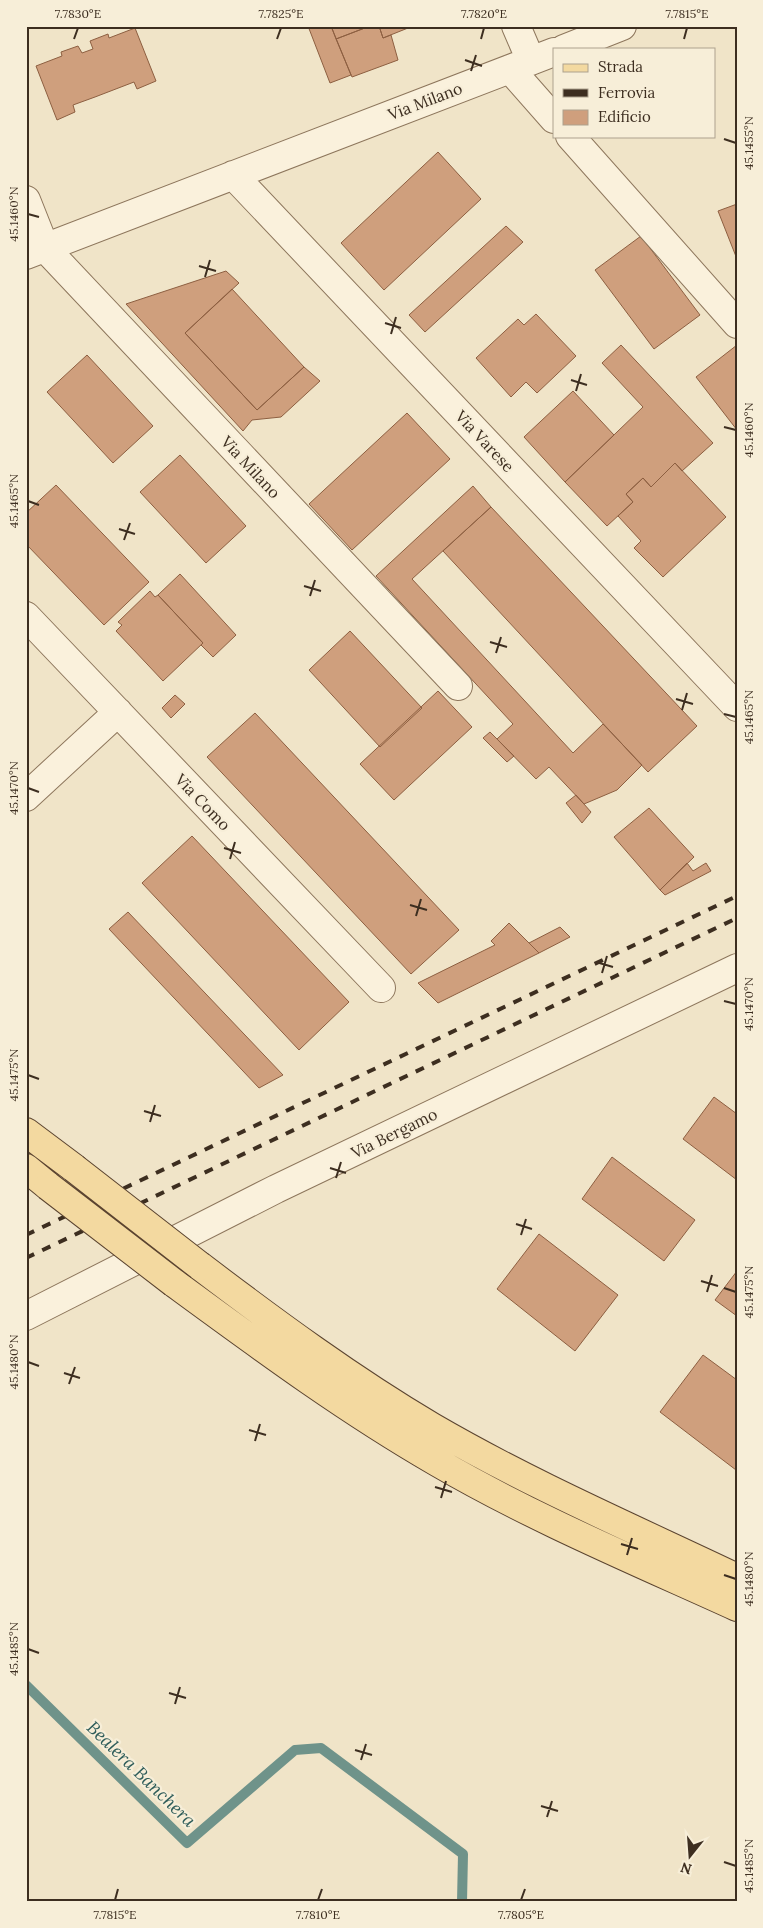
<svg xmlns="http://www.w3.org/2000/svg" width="763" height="1928" font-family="Lora,serif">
  <rect width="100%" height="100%" fill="#f0e4c8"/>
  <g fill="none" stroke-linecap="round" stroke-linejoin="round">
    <path stroke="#6f938a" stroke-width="10" d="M26 1685 187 1843 295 1750 321 1748 463 1854 462 1902"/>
  </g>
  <path fill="#cf9f7d" stroke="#8d5f41" d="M308 26H331L351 75 330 83Z
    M331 26H370L336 39Z
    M370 26H379L383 38 391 35 398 60 352 77 336 39Z
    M379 26H413L383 38Z
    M135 28 156 81 137 89 134 82 95 97 73 105 75 112 57 120 36 66 62 56 61 52 78 46 82 53 93 49 90 41 108 34 109 38Z
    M438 152 481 199 384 290 341 243Z
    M737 204V259L718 211Z
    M506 226 523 242 425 332 409 315Z
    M641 236 700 315 654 349 595 270Z
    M226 271 239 283 185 333 257 410 304 367 320 381 281 417 252 420 243 431 126 304Z
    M232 289 304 367 257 410 185 333Z
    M536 314 576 356 537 393 526 382 511 397 476 358 518 319 524 325Z
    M621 345 713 443 682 471 675 463 651 487 643 478 626 494 633 502 607 526 565 482 643 407 602 363Z
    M737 345V430L696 377Z
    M87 355 153 426 113 463 47 392Z
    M573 391 614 435 565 482 524 437Z
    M407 413 450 459 352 550 309 504Z
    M180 455 246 526 206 563 140 492Z
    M675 463 726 517 663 577 634 548 641 541 618 516 633 502 626 494 643 478 651 487Z
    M56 485 149 582 104 625 26 544V513Z
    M473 486 491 507 412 579 573 753 603 724 642 765 617 790 584 804 549 767 536 779 497 739 513 724 376 576Z
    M491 507 697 726 648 772 443 551Z
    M180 574 236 635 213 657 201 645 203 643 158 595Z
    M150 591 155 597 158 595 203 643 163 681 116 631 122 625 118 622Z
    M350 631 422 708 380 747 309 670Z
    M438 691 472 727 394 800 360 764Z
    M175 695 185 704 171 718 162 708Z
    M255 713 459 930 411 974 207 757Z
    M490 732 514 756 507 762 483 738Z
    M576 795 591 812 582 823 566 803Z
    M649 808 694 857 660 890 614 837Z
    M192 836 349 1002 299 1050 142 883Z
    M687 863 693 871 706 863 711 871 665 895 660 890Z
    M128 912 283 1075 259 1088 109 929Z
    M509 923 539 953 438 1003 418 983 495 945 491 941Z
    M560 927 570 937 539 953 529 943Z
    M714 1097 737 1114V1180L683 1139Z
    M612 1157 695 1220 664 1261 582 1199Z
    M539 1234 618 1295 575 1351 497 1289Z
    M737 1271V1316L715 1300Z
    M703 1355 737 1380 736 1470 660 1412Z"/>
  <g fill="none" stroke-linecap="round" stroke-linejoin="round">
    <defs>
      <path id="minor" d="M516 26 531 61
        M564 49 622 26
        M510 69 554 119
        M570 136 737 324
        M233 175 737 707
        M26 200 45 248 458 686
        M26 255 554 52
        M26 616 381 988
        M26 797 118 712
        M26 1316 276 1189 737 968"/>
      <path id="major" d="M26 1132 74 1168
        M26 1168 48 1186
        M200 1266C275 1323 351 1379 432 1427 530 1484 634 1529 737 1578
        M174 1283C260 1346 345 1409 437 1462 533 1518 636 1561 737 1607"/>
    </defs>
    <use href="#minor" stroke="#8d765c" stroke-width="30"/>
    <use href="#major" stroke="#5b4430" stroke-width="30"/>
    <use href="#minor" stroke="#faf1dc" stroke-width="28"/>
    <use href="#major" stroke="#f3d9a0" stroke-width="28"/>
    <path stroke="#3d2e20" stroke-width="4" stroke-dasharray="9 9" stroke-linecap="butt" d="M26 1235 737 896
      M26 1258 737 918"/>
    <defs>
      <path id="major-bridge" d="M74 1168 200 1266
        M48 1186 174 1283"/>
    </defs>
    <use href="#major-bridge" stroke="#5b4430" stroke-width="30" stroke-linecap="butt"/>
    <use href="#major-bridge" stroke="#f3d9a0" stroke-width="28"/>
  </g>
  <path fill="none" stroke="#3d2e20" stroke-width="2" d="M74 39 78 28M277 39 281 28M481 39 484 28M684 39 687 28M465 60 482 66M471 71 476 55M724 139 736 143M28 214 39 217M199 266 216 271M205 277 210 260M385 323 401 328M391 334 396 317M571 380 587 385M576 391 581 374M724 427 736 430M28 501 39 505M119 529 135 534M124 540 130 523M304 586 321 591M310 596 315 580M490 642 507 647M496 653 501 637M676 699 693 704M682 710 687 693M724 714 736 717M28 788 39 792M224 848 241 853M230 859 235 842M410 905 427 910M416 916 421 899M596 962 613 967M602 973 607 956M724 1001 736 1004M28 1075 39 1079M144 1111 161 1116M150 1122 155 1105M330 1168 346 1173M336 1178 341 1162M516 1224 532 1229M521 1235 526 1219M701 1281 718 1286M724 1288 736 1292M707 1292 712 1275M28 1362 39 1366M64 1373 80 1378M69 1384 75 1367M249 1430 266 1435M255 1441 260 1424M435 1487 452 1492M441 1498 446 1481M621 1544 638 1549M627 1555 632 1538M724 1575 736 1579M28 1649 39 1653M169 1693 186 1698M175 1704 180 1687M355 1750 372 1755M361 1760 366 1744M541 1806 558 1811M547 1817 552 1801M724 1862 736 1866M115 1900 118 1889M318 1900 322 1889M521 1900 525 1889"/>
  <g text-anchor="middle" stroke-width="4.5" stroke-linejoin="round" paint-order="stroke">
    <g font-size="16" fill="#3d2e20" stroke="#f7eed8">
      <text transform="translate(425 101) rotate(-21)" y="6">Via Milano</text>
      <text transform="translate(485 441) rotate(47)" y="6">Via Varese</text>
      <text transform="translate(251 467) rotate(47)" y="6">Via Milano</text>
      <text transform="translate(203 802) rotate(46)" y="6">Via Como</text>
      <text transform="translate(394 1133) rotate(-26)" y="6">Via Bergamo</text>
    </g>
    <g font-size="18" font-style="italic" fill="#2f5d5a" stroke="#f7eed8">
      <text transform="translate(141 1774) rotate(44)" y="6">Bealera Banchera</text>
    </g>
  </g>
  <rect width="763" height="1928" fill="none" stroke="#f7eed8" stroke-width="55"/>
  <rect x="553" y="48" width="162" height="90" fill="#f7eed8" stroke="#ada18e"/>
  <rect x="563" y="64" width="25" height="8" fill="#f3d9a0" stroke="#ada18e"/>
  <text x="598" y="72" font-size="15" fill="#3d2e20">Strada</text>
  <rect x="563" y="89" width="25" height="8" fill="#3d2e20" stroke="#ada18e"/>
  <text x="598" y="98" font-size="15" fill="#3d2e20">Ferrovia</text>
  <rect x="563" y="110" width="25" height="15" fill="#cf9f7d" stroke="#ada18e"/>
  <text x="598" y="122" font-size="15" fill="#3d2e20">Edificio</text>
  <g transform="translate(690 1856) rotate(197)" stroke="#f7eed8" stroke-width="4" paint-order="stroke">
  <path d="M0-4L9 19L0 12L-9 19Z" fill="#3d2e20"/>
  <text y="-8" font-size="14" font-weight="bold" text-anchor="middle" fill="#3d2e20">N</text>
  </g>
  <rect x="28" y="28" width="708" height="1872" fill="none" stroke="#3d2e20" stroke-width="2"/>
  <g font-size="12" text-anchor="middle" fill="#3d2e20">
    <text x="78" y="18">7.7830°E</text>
    <text x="281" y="18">7.7825°E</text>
    <text x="484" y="18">7.7820°E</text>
    <text x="687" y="18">7.7815°E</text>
    <text transform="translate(749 143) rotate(-90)" y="4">45.1455°N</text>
    <text transform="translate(14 214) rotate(-90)" y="4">45.1460°N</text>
    <text transform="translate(749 430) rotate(-90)" y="4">45.1460°N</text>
    <text transform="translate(14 501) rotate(-90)" y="4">45.1465°N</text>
    <text transform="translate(749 717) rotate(-90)" y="4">45.1465°N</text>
    <text transform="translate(14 788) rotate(-90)" y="4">45.1470°N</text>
    <text transform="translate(749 1004) rotate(-90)" y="4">45.1470°N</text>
    <text transform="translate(14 1075) rotate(-90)" y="4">45.1475°N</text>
    <text transform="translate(749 1292) rotate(-90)" y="4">45.1475°N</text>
    <text transform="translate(14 1362) rotate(-90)" y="4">45.1480°N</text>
    <text transform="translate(749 1579) rotate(-90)" y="4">45.1480°N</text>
    <text transform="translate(14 1649) rotate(-90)" y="4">45.1485°N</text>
    <text transform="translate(749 1866) rotate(-90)" y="4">45.1485°N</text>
    <text x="115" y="1919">7.7815°E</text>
    <text x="318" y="1919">7.7810°E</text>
    <text x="521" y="1919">7.7805°E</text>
  </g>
</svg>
